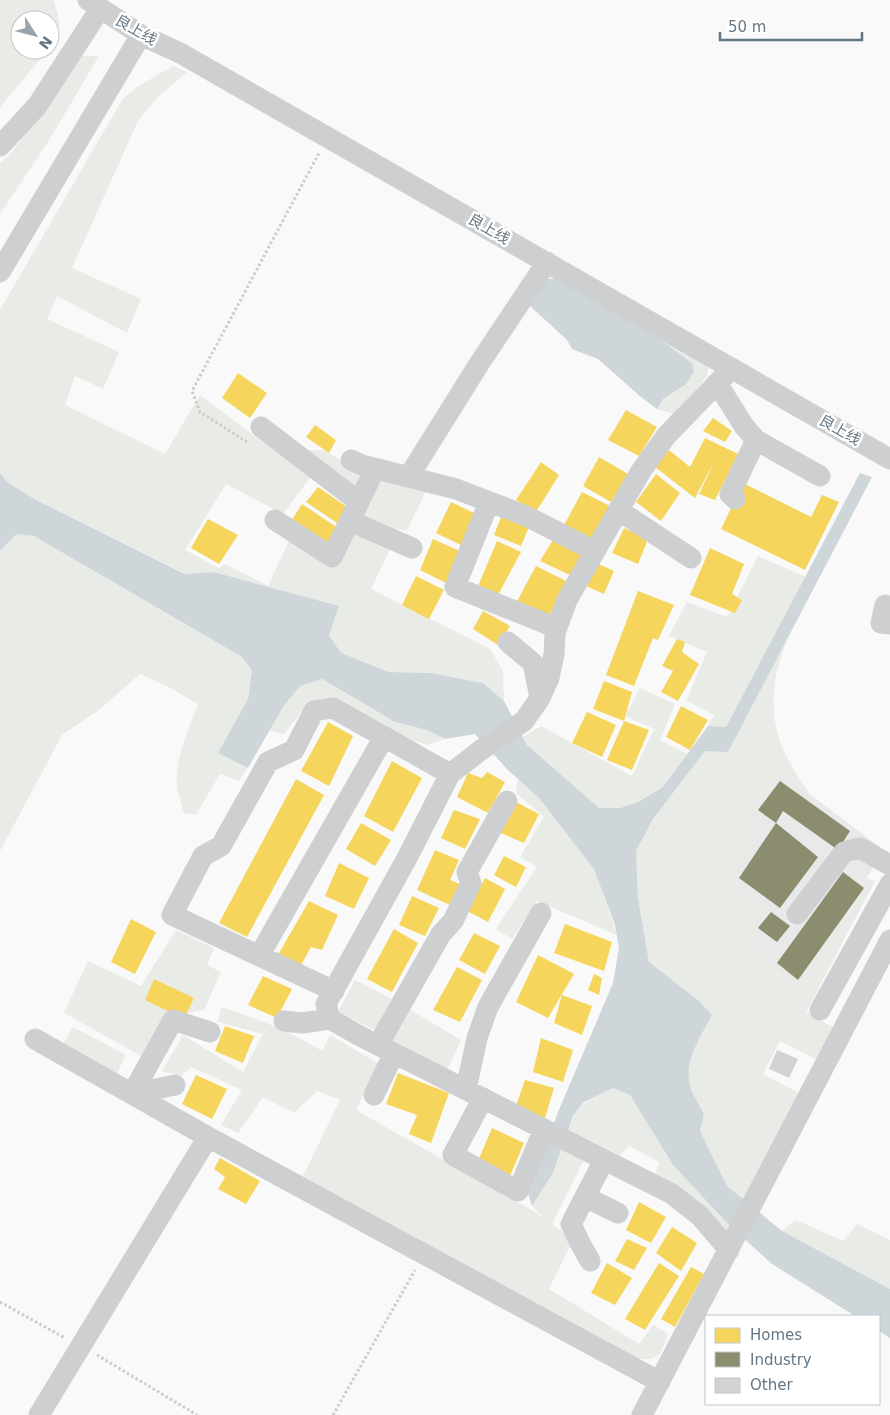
<svg xmlns="http://www.w3.org/2000/svg" width="890" height="1415" font-family="'DejaVu Sans','Noto Sans SC',sans-serif">
  <rect width="100%" height="100%" fill="#f9f9f9"/>
  <path fill="#e8e9e9" d="M782 773 885 851 794 984 766 963 752 927 765 909 730 880 755 835 744 825Z"/>
  <path fill="#e8ebe6" d="M0 0H53C60 18 63 31 50 47V20H20V50H48L0 107Z
    M82 56H99L48 142 0 214V164L12 152Z
    M173 66 187 72 156 99 138 121 72 268 141 299 127 333 57 296 47 319 119 352 103 389 75 376 65 405 165 454 200 395 253 435 312 475 283 514 226 484 185 550 219 568 225 564 268 586 289 541 350 530 391 547 371 589 490 649 503 671 504 701 483 683 431 673 389 672 341 653 329 635 339 606 214 572 186 574 36 500 7 482 0 473V310L122 100 137 87Z
    M660 339 709 365 707 376 677 415 657 409 663 399 685 384 692 363Z
    M307 450H324L365 475 355 492Z
    M377 475 427 489 407 530 395 529 360 515Z
    M17 534 34 536 242 657 252 670 248 699 219 752 248 767 239 781 220 774 196 815 184 813C180 800 175 784 177 771 180 748 190 726 198 704L167 686 140 674 100 709 62 735 0 851V551Z
    M758 556 806 577 726 727 708 726 714 715 686 701 707 652 669 636 687 602 727 617Z
    M786 641C782 655 777 669 775 682 769 730 783 755 809 793L782 774 744 825 756 835 730 880 765 909 752 927 766 963 794 984 867 878 875 881 806 1012 834 1028 818 1060 780 1041 763 1074 801 1094 744 1200 727 1186 700 1131 704 1114C700 1106 694 1097 691 1089 682 1063 701 1036 712 1015L649 962 638 898 636 851 653 819 705 751 731 746Z
    M322 679 395 722 427 730 445 739 427 745 307 705 284 734 269 731 283 707 300 686Z
    M640 688 675 704 660 740 687 754 663 787 638 802 620 808H598L527 745 523 737 541 726 632 776 654 729 625 716Z
    M518 779 539 798 595 869 617 935 537 901 512 939 496 929 537 867 520 857 544 817 516 793Z
    M176 930 214 948 207 965 221 972 204 1010 165 1016 143 1057 64 1013 88 961 141 986Z
    M355 980 392 999 375 1030 338 1012Z
    M221 1007C256 1018 291 1032 322 1051L330 1035 378 1063 356 1110 537 1213 547 1221 532 1206 553 1173 562 1148 584 1160 552 1224 573 1240 549 1289 639 1344 653 1325 668 1334 660 1354 651 1359H634L303 1176 340 1100 317 1091 294 1113 263 1097 238 1133 221 1125 242 1090 191 1067 181 1076 162 1071 183 1035 243 1072 263 1034 218 1022Z
    M409 1009 461 1040 447 1071 390 1040Z
    M73 1027 126 1055 116 1075 63 1044Z
    M613 1088 630 1095 673 1165 729 1225 725 1236 655 1176 659 1162 629 1146 620 1155 568 1130C578 1102 588 1100 613 1088Z
    M796 1220 843 1241 857 1224 890 1240V1289L782 1231Z"/>
  <path fill="#ced6d9" d="M544 279H555L660 339 692 363 694 372 686 384 663 399 657 409 641 397 598 359 572 349 567 340 528 304Z
    M0 473 7 482 36 500 185 574 214 572 339 606 329 635 341 653 389 672 431 673 483 683 504 701 527 745 599 808H620L638 802 663 787 708 726 726 727 860 473 872 477 728 752 705 751 653 819 636 851 638 898 649 962 699 1001 712 1015C701 1036 682 1063 691 1089 694 1097 700 1106 704 1114L700 1131 727 1186 782 1231 890 1289V1338L879 1331V1316H855L772 1264 729 1225 673 1165 630 1095 613 1088 584 1102 573 1116 553 1173 532 1206 528 1193 558 1112 613 983 619 948 615 925 594 869 539 798 507 769 475 734 445 739 427 730 395 722 322 679 300 686 283 707 248 768 218 753 248 699 252 670 242 657 34 536 17 534 0 551Z"/>
  <path fill="#f6d55c" d="M238 373 267 393 250 418 222 398Z
    M626 410 657 427 639 456 608 440Z
    M713 418 732 431 725 442 703 431Z
    M315 425 336 440 329 453 306 437Z
    M705 438 738 454 715 500 699 494 715 460 695 498 655 467 669 450 690 467Z
    M599 457 628 474 611 502 583 486Z
    M541 462 559 475 536 512 516 500Z
    M656 474 680 493 661 521 636 502Z
    M743 483 811 517 822 495 839 502 805 570 721 529Z
    M318 487 347 507 337 523 306 502Z
    M582 492 610 506 593 541 563 527Z
    M451 502 476 514 463 546 436 533Z
    M302 504 338 528 327 544 291 521Z
    M502 515 529 527 521 546 494 535Z
    M208 519 238 535 219 564 191 548Z
    M624 528 648 539 638 564 612 553Z
    M554 538 584 553 572 576 540 561Z
    M433 539 462 552 448 584 420 570Z
    M497 541 521 552 498 595 478 586Z
    M710 548 744 564 732 594 742 600 735 613 690 595Z
    M596 563 614 571 604 594 586 586Z
    M536 566 566 581 548 619 515 605Z
    M416 576 444 590 429 619 402 605Z
    M638 591 674 605 658 640 653 638 634 686 606 675Z
    M483 611 510 626 498 645 473 629Z
    M677 639 685 642 682 652 699 664 678 701 661 692 673 671 662 666Z
    M604 681 632 692 624 721 593 709Z
    M681 706 708 720 690 750 666 737Z
    M587 712 616 725 602 757 572 743Z
    M624 721 649 730 632 770 607 760Z
    M328 722 353 736 329 786 301 771Z
    M392 761 422 778 393 832 364 816Z
    M487 772 505 782 488 813 457 797 468 773 482 778Z
    M296 779 324 795 247 937 219 923Z
    M514 801 539 814 524 843 498 832Z
    M454 810 480 819 465 849 441 838Z
    M361 823 391 840 375 866 346 849Z
    M435 850 459 860 450 880 462 885 452 906 417 890Z
    M504 856 526 867 516 887 494 875Z
    M339 863 369 878 354 909 325 896Z
    M485 878 505 889 488 922 467 911Z
    M412 896 439 908 425 936 399 925Z
    M309 901 338 915 322 950 311 947 300 967 278 955Z
    M131 919 156 932 135 974 111 962Z
    M565 924 612 942 604 971 554 953Z
    M394 929 418 943 392 992 367 979Z
    M474 933 500 946 485 974 459 960Z
    M538 955 574 974 548 1018 516 1002Z
    M457 967 482 980 460 1022 433 1010Z
    M594 974 602 978 599 995 588 990Z
    M263 976 292 989 277 1018 248 1005Z
    M154 979 194 998 184 1019 145 1000Z
    M562 995 592 1006 582 1035 554 1023Z
    M225 1026 254 1036 243 1063 215 1051Z
    M541 1038 573 1050 563 1082 533 1072Z
    M398 1073 449 1093 431 1143 409 1134 417 1115 386 1104Z
    M196 1075 227 1089 212 1119 182 1104Z
    M525 1080 554 1088 545 1118 516 1106Z
    M492 1128 524 1143 510 1176 478 1161Z
    M220 1158 260 1181 246 1204 218 1189 225 1177 214 1169Z
    M639 1202 666 1217 651 1243 626 1230Z
    M672 1227 697 1243 681 1271 656 1253Z
    M627 1239 647 1248 634 1270 615 1261Z
    M607 1263 632 1278 615 1305 591 1293Z
    M659 1263 679 1276 645 1330 625 1319Z
    M691 1267 704 1274 675 1327 661 1319Z"/>
  <path fill="#8c8c6e" d="M780 781 850 831 838 850 783 811 776 823 758 810Z
    M776 823 818 857 780 908 739 878Z
    M843 872 864 888 798 980 777 963Z
    M771 912 790 926 777 942 758 928Z"/>
  <path fill="#d0d2d3" d="M777 1050 798 1059 789 1078 769 1069Z"/>
  <g fill="none" stroke-linecap="round" stroke-linejoin="round">
    <path stroke="#cbcccd" stroke-width="3" stroke-dasharray="2.5 2.5" stroke-linecap="butt" d="M247 442 200 412 192 391 319 153
      M0 1302 65 1338
      M97 1355 197 1415
      M333 1415 415 1270"/>
    <path stroke="#cecfd0" stroke-width="21" d="M88 0 141 35 180 53 890 459
      M0 146 37 106 100 9
      M0 272 141 35
      M717 383 744 426 756 440 820 476
      M261 427 359 502
      M351 460 362 465 456 489 526 516 595 551
      M409 476 479 364 547 262
      M735 499 730 494 756 440
      M489 502 455 587 557 628
      M618 510 691 558
      M275 520 332 557 375 469
      M350 521 412 548
      M885 605 881 623 890 624
      M508 642 533 663 540 698
      M797 914 844 852 860 848 890 865
      M259 956 384 737
      M334 991 172 915 203 856 221 846 268 762 294 750 314 711 333 708 450 774
      M820 1010 890 884
      M284 1021 302 1023 330 1019
      M35 1039 208 1137
      M378 1045 441 934 453 921 471 883 467 872 507 801
      M466 1090 477 1038 488 1007 541 913
      M132 1094 173 1020 210 1032
      M132 1094 175 1085
      M374 1095 394 1053
      M483 1098 453 1155 518 1191 544 1129
      M585 1197 618 1213
      M729 1250 700 1216 672 1194 358 1035 330 1019 326 1004 407 858 450 774 481 750 524 721 540 698 549 678 554 654 555 633 567 600 641 471 666 436 732 368
      M590 1261 580 1243 571 1224 604 1160
      M39 1415 208 1137 660 1382
      M642 1415 890 940"/>
  </g>
  <g text-anchor="middle" stroke-width="5" stroke-linejoin="round" paint-order="stroke">
    <g font-size="15" fill="#657683" stroke="#fff">
      <text transform="translate(136 30) rotate(30)" y="5">良上线</text>
      <text transform="translate(489 229) rotate(30)" y="5">良上线</text>
      <text transform="translate(840 430) rotate(30)" y="5">良上线</text>
    </g>
  </g>
  <rect x="705" y="1315" width="175" height="90" fill="#ffffff" stroke="#c1c8cd"/>
  <rect x="715" y="1328" width="25" height="15" fill="#f6d55c" stroke="#c1c8cd"/>
  <text x="750" y="1340" font-size="15" fill="#657683">Homes</text>
  <rect x="715" y="1352" width="25" height="15" fill="#8c8c6e" stroke="#c1c8cd"/>
  <text x="750" y="1365" font-size="15" fill="#657683">Industry</text>
  <rect x="715" y="1378" width="25" height="15" fill="#d0d2d3" stroke="#c1c8cd"/>
  <text x="750" y="1390" font-size="15" fill="#657683">Other</text>
  <g transform="translate(35 35) rotate(126)"><circle r="24" fill="#ffffff" stroke="#c1c8cd"/>
  <path d="M0-4L9 19L0 12L-9 19Z" fill="#99a4ac"/>
  <text y="-8" font-size="14" font-weight="bold" text-anchor="middle" fill="#657683">N</text>
  </g>
  <path d="M720 32v8h142v-8" fill="none" stroke="#657683" stroke-width="2.5"/>
  <text x="728" y="32" font-size="15" fill="#657683" stroke="#ffffff" stroke-width="4" paint-order="stroke">50 m</text>
</svg>
